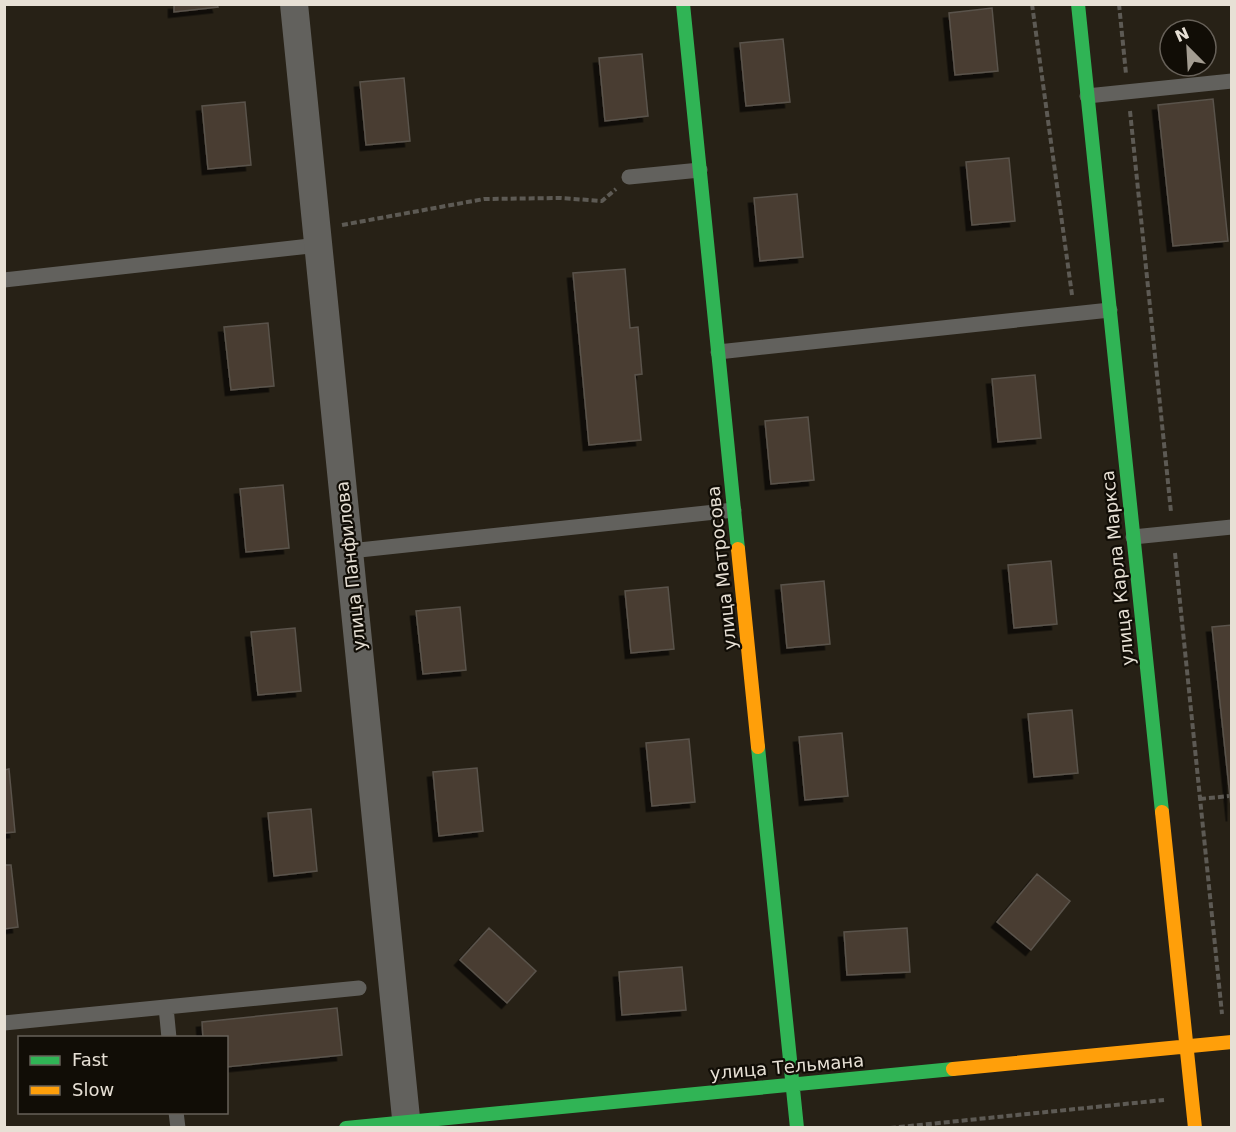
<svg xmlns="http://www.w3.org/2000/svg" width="1236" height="1132" font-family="'DejaVu Sans',sans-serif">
  <defs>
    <filter id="shadow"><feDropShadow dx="-5.5" dy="5.5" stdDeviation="0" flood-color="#0009"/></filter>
  </defs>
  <rect width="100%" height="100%" fill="#272116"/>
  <path fill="#483d31" stroke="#5a534b" stroke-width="1.5" filter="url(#shadow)" d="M174 4H217L218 7 174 12Z
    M992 8 998 71 955 75 949 13Z
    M783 39 790 102 746 106 740 43Z
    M642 54 648 116 605 121 599 58Z
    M404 78 410 141 366 145 360 82Z
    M1213 99 1228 241 1173 246 1158 105Z
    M245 102 251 165 208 169 202 106Z
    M1009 158 1015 221 972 225 966 162Z
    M797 194 803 257 760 261 754 198Z
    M625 269 630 328 638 327 642 374 635 375 641 440 589 445 573 273Z
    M268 323 274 386 231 390 224 327Z
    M1035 375 1041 438 998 442 992 379Z
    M808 417 814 480 771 484 765 421Z
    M283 485 289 548 246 552 240 489Z
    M1051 561 1057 624 1014 628 1008 565Z
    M824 581 830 644 787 648 781 585Z
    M668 587 674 649 631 653 625 591Z
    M460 607 466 670 423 674 416 611Z
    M1232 625V816L1212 627Z
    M295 628 301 691 258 695 251 632Z
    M1072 710 1078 773 1034 777 1028 714Z
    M842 733 848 796 805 800 799 737Z
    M689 739 695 802 652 806 646 743Z
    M477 768 483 831 439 836 433 772Z
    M9 769 15 832 4 833V770Z
    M311 809 317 871 274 876 268 813Z
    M4 865H11L18 927 4 929Z
    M1037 874 1070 901 1031 950 997 922Z
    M489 928 536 971 507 1003 460 960Z
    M907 928 910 972 847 975 844 932Z
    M682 967 686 1010 622 1015 619 972Z
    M337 1008 342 1055 226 1067V1038H203L202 1022Z"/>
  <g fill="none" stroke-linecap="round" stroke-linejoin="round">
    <path stroke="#5d5a54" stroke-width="4" stroke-dasharray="6 3" stroke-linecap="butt" d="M1032 4 1072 295
      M1119 4 1126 74
      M1130 111 1171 512
      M342 225 484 199 560 198 602 201 616 189
      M1175 553 1222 1014
      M1200 799 1229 796
      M890 1128 1164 1100"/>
    <path stroke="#62615d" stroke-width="15" d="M1087 96 1232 81
      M629 177 700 170
      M4 280 319 245
      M718 352 1110 310
      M1133 537 1232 527
      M350 551 734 510
      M166 1007 169 1038
      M4 1023 359 988
      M176 1112 178 1128"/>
    <path stroke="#62615d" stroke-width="28" d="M294 4 407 1128"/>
    <path stroke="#30b455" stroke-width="14" d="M683 4 738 549
      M1078 4 1162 812
      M758 747 797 1128
      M346 1128 953 1069"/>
    <path stroke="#ff9f0a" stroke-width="14" d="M738 549 758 747
      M1162 812 1195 1128
      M953 1069 1232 1042"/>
  </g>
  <g text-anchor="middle" stroke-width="4.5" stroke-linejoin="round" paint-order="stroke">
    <g font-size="18" fill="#e7e0d5" stroke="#110d06">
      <text transform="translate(351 566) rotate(-96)" y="6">улица Панфилова</text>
      <text transform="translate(722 568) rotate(-96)" y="6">улица Матросова</text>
      <text transform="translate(1118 568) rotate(-96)" y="6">улица Карла Маркса</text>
      <text transform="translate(787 1067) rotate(-5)" y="6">улица Тельмана</text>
    </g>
  </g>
  <rect width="1236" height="1132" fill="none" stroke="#e7e0d5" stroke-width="12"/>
  <rect x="18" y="1036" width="210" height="78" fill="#110d06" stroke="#676159" stroke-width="1.5"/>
  <rect x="30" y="1056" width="30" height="9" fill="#30b455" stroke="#676159" stroke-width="1.5"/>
  <text x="72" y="1066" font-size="18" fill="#e7e0d5">Fast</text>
  <rect x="30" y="1086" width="30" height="9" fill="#ff9f0a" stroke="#676159" stroke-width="1.5"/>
  <text x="72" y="1096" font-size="18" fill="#e7e0d5">Slow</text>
  <g transform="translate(1188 48) rotate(336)"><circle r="28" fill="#110d06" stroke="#676159" stroke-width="1.5"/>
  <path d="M0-4.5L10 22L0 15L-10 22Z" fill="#a49d92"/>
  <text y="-9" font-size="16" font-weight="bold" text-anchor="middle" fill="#e7e0d5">N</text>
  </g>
</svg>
